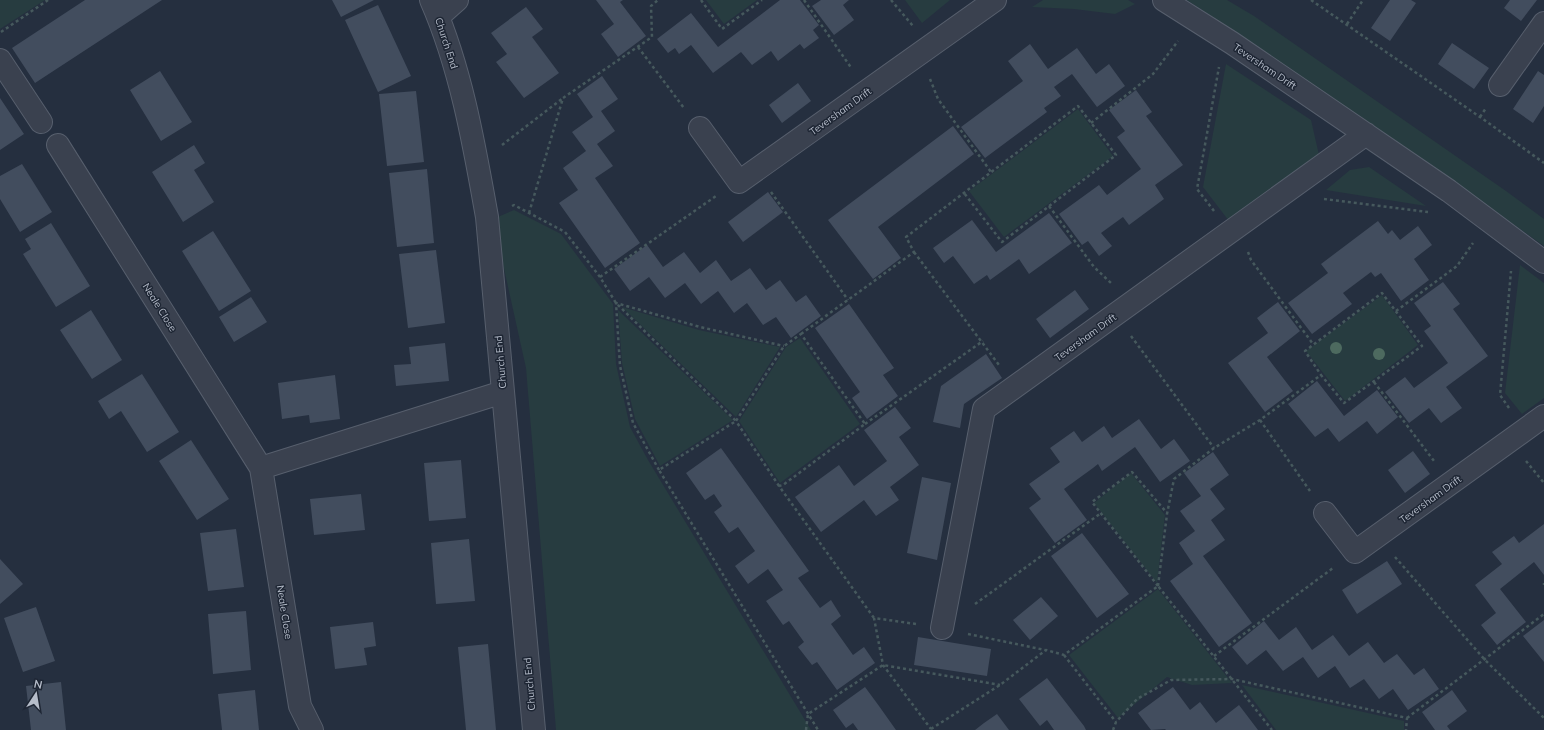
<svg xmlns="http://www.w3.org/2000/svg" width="1544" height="730" font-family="Mulish,sans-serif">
  <rect width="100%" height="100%" fill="#252f3f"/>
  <path fill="#273c40" d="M0 0H45L0 29Z
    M706 0H757L724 24Z
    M905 0H950L922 23Z
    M1043 0H1128L1135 4 1115 14 1074 9 1032 7Z
    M1187 0H1227L1254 16 1506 191 1544 219V246L1415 154Z
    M1226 64 1311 120 1319 155 1229 221 1203 187Z
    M1078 109 1113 156 1004 237 969 191Z
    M1369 167 1426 206 1326 190 1350 170Z
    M514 210 561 234 613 304 616 364 630 427 648 460 811 730H556L526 368 493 219Z
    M1520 265 1544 283V398L1522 414 1505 393Z
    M1382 295 1418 345 1345 401 1306 351Z
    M622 307 699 330 780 347 736 417Z
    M618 310 733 420 660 466 635 419 622 363Z
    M800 338 860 424 780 483 739 421 786 347Z
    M1131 473 1165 515 1157 583 1094 503Z
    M1158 589 1232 683 1192 685 1167 677 1118 718 1069 655Z
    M1242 685 1404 721V730H1276Z"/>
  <path fill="#424d5e" d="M85 0H162L35 83 12 48Z
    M332 0H374L341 17Z
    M596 0H623L620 2 646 36 618 57 601 34 614 24Z
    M780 0H800L819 25 813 30 819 38 804 49 800 44 778 61 771 51 752 65 741 52 713 73 691 45 679 54 675 48 668 53 657 39 691 13 718 47Z
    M821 0H849L843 5 854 20 834 35 812 6Z
    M1390 0H1411L1416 3 1390 41 1371 28Z
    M1510 0H1537L1521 21 1504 8Z
    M378 5 411 76 378 92 345 20Z
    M526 7 543 29 532 37 559 73 524 98 496 62 507 54 491 33Z
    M1452 43 1489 68 1474 89 1438 64Z
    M1030 44 1048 69 1077 48 1096 74 1109 64 1125 86 1097 107 1072 74 1054 87 1061 96 1044 108 1047 112 985 158 961 127 1023 81 1008 61Z
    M160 71 192 122 161 141 130 90Z
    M1538 71 1544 75V106L1533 123 1513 109Z
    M602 76 618 99 601 111 615 131 597 144 613 166 595 178 640 243 605 268 559 203 578 190 563 168 586 151 572 132 593 117 577 94Z
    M798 83 811 101 782 123 769 105Z
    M1136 90 1152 112 1146 116 1183 165 1155 185 1164 199 1129 225 1123 217 1101 233 1112 246 1099 256 1088 241 1082 245 1059 214 1099 185 1107 195 1141 169 1117 137 1125 131 1109 110Z
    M416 91 424 162 387 166 379 94Z
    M0 98 24 134 0 150Z
    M953 126 974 154 878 227 901 258 873 279 828 220Z
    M194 145 205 163 194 170 214 202 183 222 152 172Z
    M22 164 52 212 20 232 0 199V176Z
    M427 169 434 243 397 247 389 173Z
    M768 192 783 212 743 242 728 222Z
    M1049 213 1072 243 1029 274 1019 259 990 280 987 275 974 284 953 256 944 263 933 248 972 220 996 252Z
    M1378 221 1388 234 1392 230 1400 240 1418 226 1432 245 1414 259 1429 280 1401 301 1381 273 1375 277 1371 272 1343 293 1352 304 1312 334 1288 303 1328 273 1321 264Z
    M51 223 90 286 56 307 23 254 31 249 25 239Z
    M213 231 251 291 219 311 182 251Z
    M647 245 663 267 684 252 700 273 716 260 731 281 750 268 766 290 780 280 796 302 806 295 821 316 791 338 776 317 763 325 747 303 734 313 718 291 701 304 685 283 665 298 649 277 630 291 614 269Z
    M436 250 445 323 408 328 399 254Z
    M1443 282 1460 304 1453 309 1488 356 1446 387 1462 408 1441 423 1429 408 1409 423 1385 392 1405 377 1414 388 1448 363 1424 331 1431 326 1414 303Z
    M1075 290 1089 309 1050 338 1036 319Z
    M251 297 267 322 234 342 219 317Z
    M1278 302 1300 331 1267 357 1293 391 1265 412 1228 363 1268 333 1257 318Z
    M849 304 894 368 883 375 898 396 867 419 852 398 860 392 815 328Z
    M91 310 122 360 92 379 60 330Z
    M445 343 449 381 396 386 394 365 411 364 409 347Z
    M986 354 1002 378 964 404 960 428 933 422 941 386Z
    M142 374 179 432 147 452 121 411 109 419 98 401Z
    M335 375 340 419 310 423 309 415 282 419 278 383Z
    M1317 381 1344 416 1377 390 1398 417 1377 434 1367 421 1339 442 1328 428 1315 437 1288 404Z
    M895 407 911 428 899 437 919 465 890 487 899 500 876 516 864 500 821 532 795 497 839 465 854 486 887 461 864 430Z
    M1139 419 1161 449 1174 439 1190 461 1160 482 1135 447 1102 471 1098 464 1093 468 1064 489 1087 520 1055 543 1029 508 1041 499 1029 484 1060 462 1050 448 1074 431 1082 442 1104 426 1112 438Z
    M191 440 229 499 197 520 159 461Z
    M721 448 809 571 798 578 820 608 831 600 841 616 831 624 853 655 864 647 875 663 837 690 817 662 812 665 798 647 804 642 789 621 783 625 766 601 783 590 768 569 748 584 735 566 755 551 738 527 729 533 714 512 722 506 714 494 705 500 686 473Z
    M1413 451 1430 474 1405 493 1388 470Z
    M1213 452 1229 475 1210 489 1225 509 1211 520 1225 540 1203 556 1252 623 1219 647 1170 581 1193 564 1179 543 1195 531 1180 511 1201 496 1184 473Z
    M461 460 466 518 429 521 424 463Z
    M922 477 951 483 937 560 907 553Z
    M361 494 365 530 314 535 310 499Z
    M1544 524V575L1534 562 1500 589 1526 622 1497 645 1481 625 1496 613 1475 585 1502 564 1492 552 1514 536 1519 543Z
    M236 529 244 587 208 591 200 533Z
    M1082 533 1129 594 1097 618 1051 556Z
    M469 539 475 601 436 604 431 543Z
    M0 559 23 584 0 604Z
    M1387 561 1402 584 1357 614 1342 590Z
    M1041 597 1058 616 1030 640 1013 620Z
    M36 607 55 661 23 672 4 618Z
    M246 611 251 670 213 674 208 614Z
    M1544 620V662L1523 636Z
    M1264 621 1279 640 1296 627 1312 650 1333 635 1349 656 1368 642 1384 663 1397 654 1414 675 1424 668 1439 689 1408 710 1393 689 1379 699 1364 679 1350 688 1335 666 1318 678 1303 657 1283 671 1266 650 1247 665 1232 647Z
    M373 622 376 646 364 648 367 665 335 669 330 627Z
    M918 637 991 649 987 676 914 665Z
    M488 644 496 730H466L458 647Z
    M1047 678 1084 726 1086 730H1054L1047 720 1040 726 1019 699Z
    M61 682 66 730H31L26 686Z
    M865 687 879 706 896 730H858L853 723 846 728 833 710Z
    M1173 687 1190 710 1200 702 1216 723 1239 705 1258 730H1166L1165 729 1151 730 1138 713Z
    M255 690 259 730H222L218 694Z
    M1452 690 1467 711 1447 726 1450 730H1435L1422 712Z
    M997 714 1009 730H975L984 723Z"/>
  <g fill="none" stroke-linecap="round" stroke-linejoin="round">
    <defs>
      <path id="minor" d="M431 0C461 68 474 144 487 217L534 730
        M1164 0 1232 43 1449 191 1544 262
        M439 16 457 0
        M0 60 41 122
        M1500 85 1544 23
        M700 128 739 182 995 0
        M58 145 261 468 300 706 312 730
        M261 468 503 392
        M1325 513 1355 552 1544 416
        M942 628 984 409 1366 134"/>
    </defs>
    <use href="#minor" stroke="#575f6d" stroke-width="24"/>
    <path stroke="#46595d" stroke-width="2.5" stroke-dasharray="3 3" stroke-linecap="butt" d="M701 0 722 29 762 0
      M804 0 852 69
      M891 0 913 26
      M1311 0 1480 117 1544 163
      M1347 24 1363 0
      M1 32 48 0
      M638 47 684 108
      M930 79 938 99 991 172
      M1480 117 1486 108
      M1091 123 1153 74 1178 41
      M502 145 563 98
      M771 192 848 300
      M1324 199 1428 212
      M512 206 514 205 565 232 600 277 616 303 736 421 659 470 818 730
      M1049 206 1094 267 1111 283
      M1214 211 1197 189 1219 67
      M529 213 563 98 652 37 651 6 658 0
      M914 252 999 365
      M1248 252 1251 260 1313 344
      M600 277 716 196
      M1396 311 1457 266 1473 243
      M801 334 914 252 906 237 1078 106 1116 155 1002 242 964 193
      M1131 336 1214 448
      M1374 382 1434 461
      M1509 408 1500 395 1511 271
      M1260 420 1310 491
      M865 424 983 341
      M1526 461 1544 483
      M659 470 633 423 620 366 616 303 700 327 784 346
      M779 486 736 421 784 346 801 334 865 424 783 485 779 486 874 618
      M1395 557 1485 660 1544 718
      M1544 583V585
      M1158 586 1167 514 1174 479 1214 448 1260 420 1321 375 1344 403 1422 346 1382 293 1305 351 1321 375
      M1158 586 1092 502 1132 472 1167 513
      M975 604 1101 513
      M916 624 874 618 883 665 931 729
      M968 634 1045 650
      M1064 655 1116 722
      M1214 656 1333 568
      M1407 718 1544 614
      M931 729 1000 685 1046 650 1064 655 1158 586 1272 730
      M806 730 808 714 883 665 1000 685
      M1113 730 1116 722 1137 699 1171 680 1232 679 1407 718 1406 730"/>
    <use href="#minor" stroke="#3a414f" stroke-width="22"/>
  </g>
  <g fill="#4d6a5f">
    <circle cx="1336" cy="348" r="6"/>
    <circle cx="1379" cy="354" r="6"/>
  </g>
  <g text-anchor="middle" stroke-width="3" stroke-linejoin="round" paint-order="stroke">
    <g font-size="10" fill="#b6bdca" stroke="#1e2634">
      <text transform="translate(447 43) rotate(72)" y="4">Church End</text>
      <text transform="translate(1265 66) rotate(34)" y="4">Teversham Drift</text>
      <text transform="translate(840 111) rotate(-36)" y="4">Teversham Drift</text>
      <text transform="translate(160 307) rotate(58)" y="4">Neale Close</text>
      <text transform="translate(1085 337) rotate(-36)" y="4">Teversham Drift</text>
      <text transform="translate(500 362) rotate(-95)" y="4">Church End</text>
      <text transform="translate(1430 499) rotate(-36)" y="4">Teversham Drift</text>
      <text transform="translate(285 612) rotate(81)" y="4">Neale Close</text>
      <text transform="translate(529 684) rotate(-95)" y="4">Church End</text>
    </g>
  </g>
  <g transform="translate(36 694) rotate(12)" stroke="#1e2634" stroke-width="3" paint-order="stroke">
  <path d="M0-3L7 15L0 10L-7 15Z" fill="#b6bdca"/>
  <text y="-6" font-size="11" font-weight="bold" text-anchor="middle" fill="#b6bdca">N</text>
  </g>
</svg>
